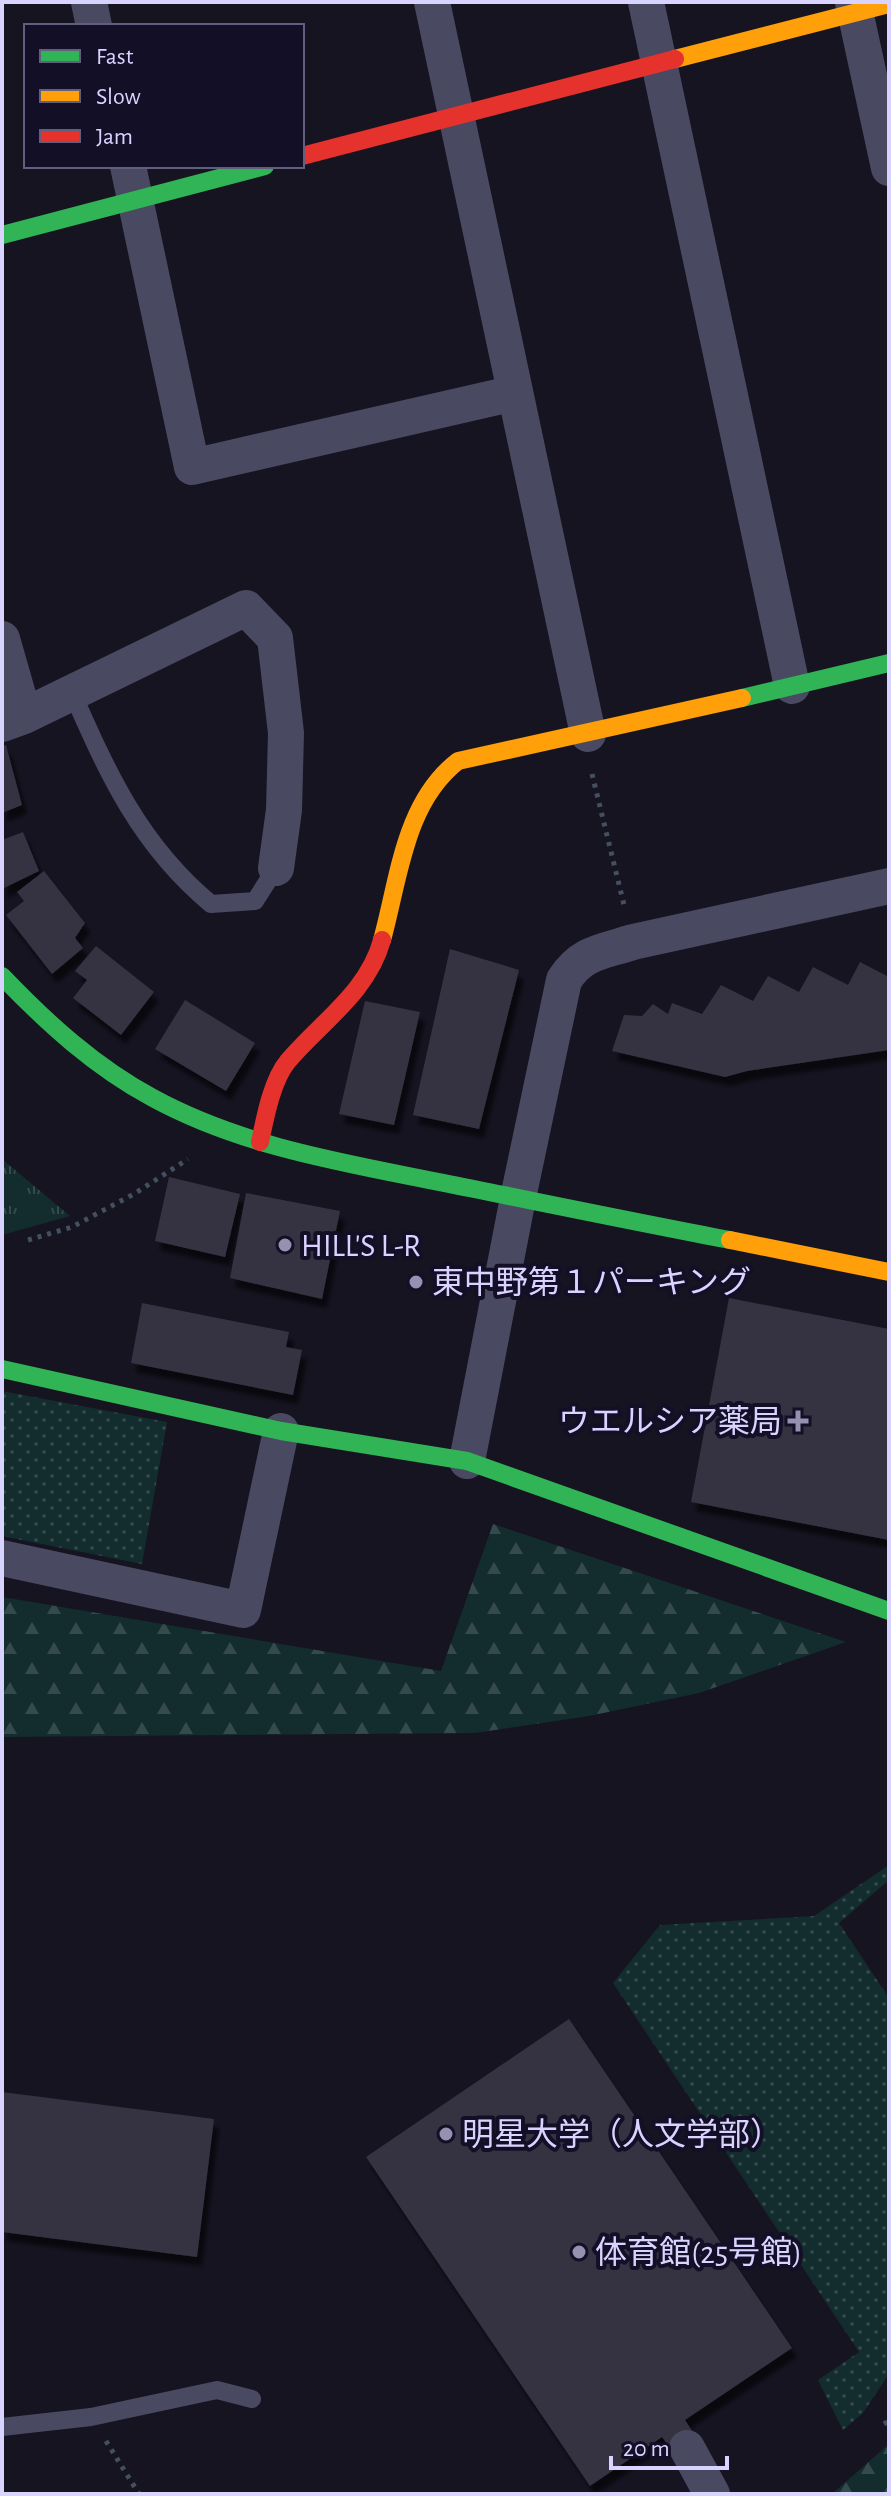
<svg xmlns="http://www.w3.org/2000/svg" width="891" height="2496" font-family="'Alegreya Sans','Noto Sans JP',sans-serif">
  <defs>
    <pattern id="grass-dots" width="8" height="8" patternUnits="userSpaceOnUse" patternTransform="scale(2)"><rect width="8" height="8" fill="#132c2d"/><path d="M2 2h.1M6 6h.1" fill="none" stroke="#354a4c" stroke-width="1.8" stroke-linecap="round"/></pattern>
    <pattern id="forest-firs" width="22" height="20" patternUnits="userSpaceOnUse" patternTransform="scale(2)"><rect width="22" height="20" fill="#132c2d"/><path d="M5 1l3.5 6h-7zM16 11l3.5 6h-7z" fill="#354a4c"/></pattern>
    <pattern id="park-tufts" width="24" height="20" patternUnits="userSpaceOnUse" patternTransform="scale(2)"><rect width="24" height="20" fill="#132c2d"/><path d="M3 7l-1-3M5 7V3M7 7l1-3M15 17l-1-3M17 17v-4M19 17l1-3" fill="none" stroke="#354a4c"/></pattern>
    <filter id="shadow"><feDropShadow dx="5" dy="9" stdDeviation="2" flood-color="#0009"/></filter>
  </defs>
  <rect width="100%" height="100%" fill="#161421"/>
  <path fill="url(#grass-dots)" d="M2 1391 167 1422 142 1564 2 1536Z
    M889 1865V1880L839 1923 889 1998V2374L863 2413 843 2430 818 2380 859 2352 613 1983 660 1925 814 1916Z"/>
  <path fill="url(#forest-firs)" d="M493 1524 846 1642 699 1693 589 1716 475 1733 2 1737V1597L441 1671Z
    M889 2444V2494H832Z"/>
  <path fill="url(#park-tufts)" d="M2 1159 70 1216 2 1235Z"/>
  <path fill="#343243" filter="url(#shadow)" d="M6 745 22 805 2 813V746Z
    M23 832 39 871 2 889V840Z
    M44 871 85 923 75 938 83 948 52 974 6 915 24 901 17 892Z
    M96 946 154 992 121 1035 73 998 87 980 75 971Z
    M450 949 519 970 479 1129 413 1115Z
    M860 962 889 977V1050L747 1071 725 1077 612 1051 624 1015 642 1016 653 1004 668 1014 672 1003 702 1014 721 985 753 1001 768 976 799 992 813 967 848 985Z
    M185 1000 255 1043 226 1091 155 1049Z
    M365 1001 420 1012 394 1125 339 1114Z
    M169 1177 240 1194 225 1257 155 1241Z
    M246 1193 340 1211 322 1299 230 1278Z
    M729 1298 889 1329V1540L691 1502Z
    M142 1303 289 1332 286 1347 302 1350 293 1395 131 1363Z
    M569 2019 792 2348 685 2420 699 2441 676 2456 662 2437 590 2486 366 2157Z
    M2 2092 214 2119 197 2257 2 2232Z"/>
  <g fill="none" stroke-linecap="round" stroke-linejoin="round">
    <path stroke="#44505f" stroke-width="5" stroke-dasharray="4 6" stroke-linecap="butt" d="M592 774 625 909
      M28 1240 72 1227 134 1194 188 1159
      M884 2424 889 2421
      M106 2441 139 2494"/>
    <path stroke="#4a4962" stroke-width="18" d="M72 692C108 774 140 845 211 904L255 901 276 868
      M2 2427 91 2417 217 2390 252 2399"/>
    <path stroke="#4a4962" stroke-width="36" d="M89 2 94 26
      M432 2 588 734
      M646 2 792 686
      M853 2 889 168
      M128 166 192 467 515 393
      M2 639 24 716
      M2 724 24 716 246 608 275 638 286 733 284 810 276 868
      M467 1461 518 1198 564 980C582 952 602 952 633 942L889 886
      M2 1558 243 1610 281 1431
      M687 2448 712 2494"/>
    <path stroke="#30b455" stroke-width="18" d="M2 235 265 166
      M742 698 889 663
      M2 976C47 1023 95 1067 153 1098 243 1147 345 1163 444 1183 539 1202 635 1222 730 1240
      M2 1369 281 1431 467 1461 889 1611"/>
    <path stroke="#ff9f0a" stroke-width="18" d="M675 59 889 4
      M382 940C399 879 404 803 458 761L742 698
      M730 1240 889 1272"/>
    <path stroke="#e5322d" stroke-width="18" d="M302 156 675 59
      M260 1142C265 1118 272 1080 288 1061 321 1022 368 992 382 940"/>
  </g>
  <g fill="#9591b1" stroke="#130f26" stroke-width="3">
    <circle cx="285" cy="1245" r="8"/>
    <circle cx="416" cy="1282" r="8"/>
    <path d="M794 1409h8v8h8v8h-8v8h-8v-8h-8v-8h8z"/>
    <circle cx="446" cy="2134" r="8"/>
    <circle cx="579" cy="2252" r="8"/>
  </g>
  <g text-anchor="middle" stroke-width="8" stroke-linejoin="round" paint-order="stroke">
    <g font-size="32" fill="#d9d4ff" stroke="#130f26" text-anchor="start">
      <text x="301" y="1256">HILL'S L-R</text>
      <text x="432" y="1293">東中野第１パーキング</text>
      <text x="782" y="1432" text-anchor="end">ウエルシア薬局</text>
      <text x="462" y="2145">明星大学（人文学部）</text>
      <text x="595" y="2263">体育館(25号館)</text>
    </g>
  </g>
  <rect width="891" height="2496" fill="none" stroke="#d9d4ff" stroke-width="8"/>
  <rect x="24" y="24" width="280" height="144" fill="#130f26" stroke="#625e7d" stroke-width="2"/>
  <rect x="40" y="50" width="40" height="12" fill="#30b455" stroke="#625e7d" stroke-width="2"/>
  <text x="96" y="64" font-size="24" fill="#d9d4ff">Fast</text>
  <rect x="40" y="90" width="40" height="12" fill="#ff9f0a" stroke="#625e7d" stroke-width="2"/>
  <text x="96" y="104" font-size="24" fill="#d9d4ff">Slow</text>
  <rect x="40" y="130" width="40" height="12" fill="#e5322d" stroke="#625e7d" stroke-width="2"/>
  <text x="96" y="144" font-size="24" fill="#d9d4ff">Jam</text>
  <path d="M611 2456v12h116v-12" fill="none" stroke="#d9d4ff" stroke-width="4"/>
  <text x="623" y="2456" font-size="24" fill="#d9d4ff" stroke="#130f26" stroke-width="6" paint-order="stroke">20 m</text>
</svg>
